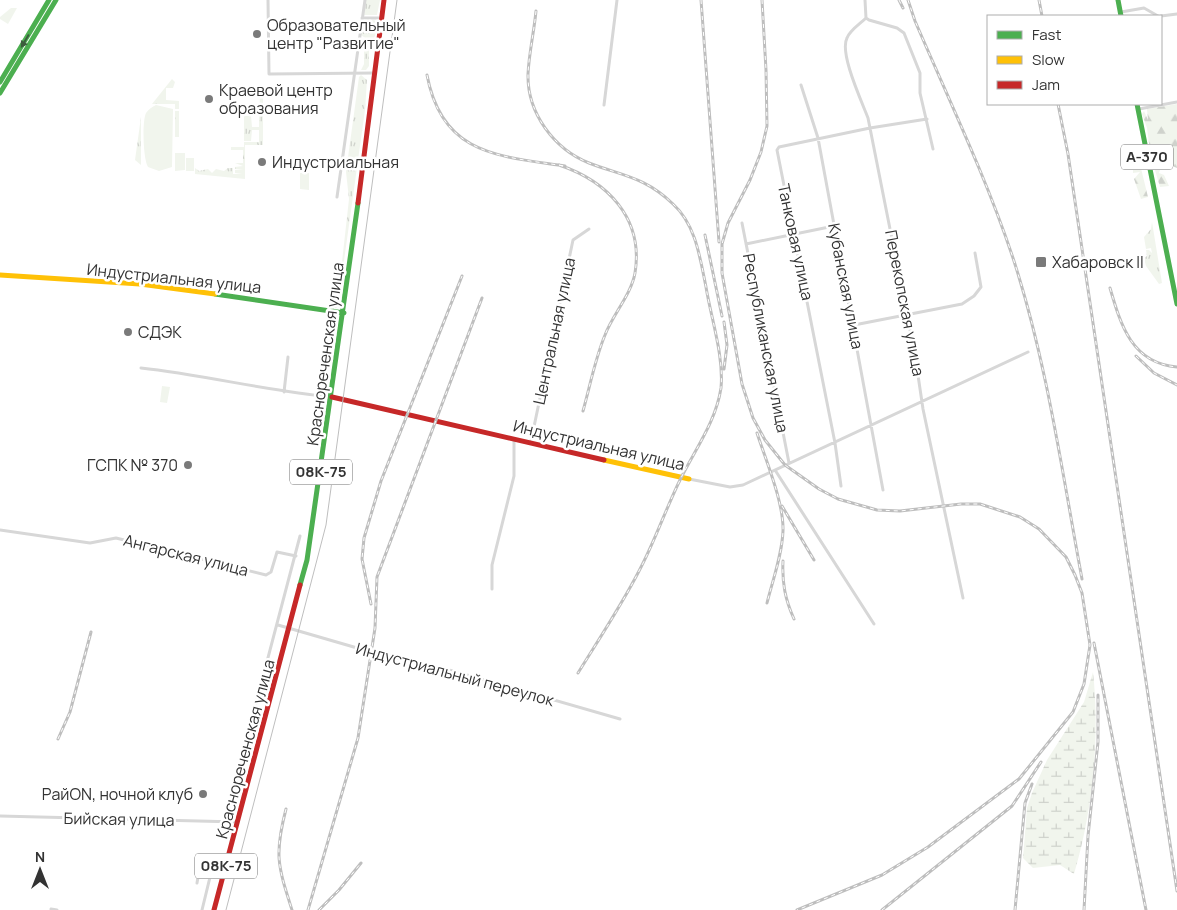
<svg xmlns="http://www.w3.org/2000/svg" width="1177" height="910" font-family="Manrope,sans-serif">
  <defs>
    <pattern id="grass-tufts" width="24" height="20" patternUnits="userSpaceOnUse" patternTransform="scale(1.25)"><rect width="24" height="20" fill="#f1f5ed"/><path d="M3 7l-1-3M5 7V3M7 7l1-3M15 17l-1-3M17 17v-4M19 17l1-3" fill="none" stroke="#cfd2cc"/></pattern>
    <pattern id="forest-firs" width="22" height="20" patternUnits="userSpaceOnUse" patternTransform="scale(1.25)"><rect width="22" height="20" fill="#f1f5ed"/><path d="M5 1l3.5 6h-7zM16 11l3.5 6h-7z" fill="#cfd2cc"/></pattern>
    <pattern id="wetland-marsh" width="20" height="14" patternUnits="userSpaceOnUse" patternTransform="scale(1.25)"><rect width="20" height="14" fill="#f1f5ed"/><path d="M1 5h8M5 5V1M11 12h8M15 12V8" fill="none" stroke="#cfd2cc"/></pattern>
  </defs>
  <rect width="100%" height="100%" fill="#fff"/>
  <path fill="url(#grass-tufts)" d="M366 0H380L377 15H364Z
    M11 8H17L8 24 0 19V17Z
    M365 18 377 21 375 36 371 42 361 35Z
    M364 42 369 47V66L366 70H361L364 64Z
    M361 75 367 80 365 110 338 304 336 308 332 309 340 280 349 199 346 172 359 77Z
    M172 79 175 82 173 88H166V100L179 101V109H175V104H152Z
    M244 93H263V145H245V179L195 174V168L199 171 208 169 212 173 216 169 224 171 228 168H233V174H242L235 173V170H243L235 169V167L243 166 235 163H243V150H231V147H244V142H259V130H252L251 141H244V116H251L252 127H259V115H244V112H259L260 97 244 96Z
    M175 111H179V137H175Z
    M141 117V165L135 160Z
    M1152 222 1162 283 1159 284 1146 266 1144 258 1147 256 1146 250H1149L1152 253 1151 248 1146 249 1144 237 1151 229Z"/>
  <path fill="url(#forest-firs)" d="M1177 104V168L1168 164 1166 157 1156 147 1154 150 1150 151 1147 128 1142 114 1144 111 1148 120 1147 109Z
    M1137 152 1148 197 1141 199 1134 179 1140 172 1133 173V159Z
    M1157 159 1162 164 1159 173 1164 175 1169 186 1160 187 1152 160Z"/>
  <path fill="url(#wetland-marsh)" d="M1093 672C1100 737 1093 810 1074 874L1060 865 1033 868 1023 858 1027 808 1032 793 1047 760 1084 702Z"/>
  <path fill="#f1f5ed" d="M156 105 173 109 172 167 159 171 148 167C143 159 142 121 146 113 149 109 152 107 156 105Z
    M175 153H185V170L175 171Z
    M186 158H194V171H186Z
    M300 173H309V190L300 189Z
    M162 386 170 387 167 403 160 402Z"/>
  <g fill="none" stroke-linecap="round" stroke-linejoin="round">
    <path stroke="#d7d7d7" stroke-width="3" d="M268 0 269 74 374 73
      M865 0 866 18 869 20 897 28 904 33 920 73V93L933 149
      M1121 12 1144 8 1158 16
      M1161 16 1177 14
      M362 18H381
      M866 18C860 24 850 30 847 38 839 53 862 102 868 118L915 355 923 409 963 598
      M801 85 818 138 883 490
      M604 105 617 0
      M1139 109 1177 102
      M337 197 365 0
      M742 223 789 463
      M746 244 834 226
      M854 325 962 304 974 296 981 287 975 253
      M141 368C205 375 267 391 332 397
      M284 392 288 357
      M531 441 573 240 589 229
      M775 470 874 624
      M689 479 730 487 743 485 1028 352
      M841 486 835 443 777 150 779 147 870 128 927 119
      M0 530 90 543 116 538 266 575 271 572 277 552 296 556
      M492 589V565L514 476V439
      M278 625 371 652 453 671 620 719
      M0 816 238 822
      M225 821 300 536
      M197 883 199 871 211 873 202 910
      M51 909 57 910"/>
    <path stroke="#4caf50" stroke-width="5" d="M1118 0 1121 16
      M0 82 49 0
      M0 93 56 0
      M1137 104 1177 304
      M215 294 344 313
      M300 585 307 560 358 203"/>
    <path stroke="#ffc107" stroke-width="5" d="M0 275 140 284 215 294
      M604 460 689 479"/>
    <path stroke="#c62828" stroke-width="5" d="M358 203 384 0
      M332 397 604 460
      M214 910 300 585"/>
    <path stroke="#bebebe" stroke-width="1" d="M226 910 326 525 397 0"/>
    <defs>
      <path id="rail" d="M701 0 719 242
        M762 0 766 70 767 126 761 152 750 180 728 223 722 244V273L742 384 753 418 765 440 785 465 819 489 838 499 877 510 900 511 961 504H980L1020 517 1039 529 1066 557 1075 575 1082 593 1090 645 1084 684 1073 712 1019 779 928 847 882 875 797 910
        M899 0 903 8
        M908 0 915 21C949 100 986 177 1013 258 1047 362 1062 472 1082 579
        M1039 0 1042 16
        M536 11C534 32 529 53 528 74 527 113 554 149 589 163 623 176 645 177 673 204 696 225 700 258 706 287 711 318 724 356 721 388 716 421 696 448 681 478 666 508 655 541 639 571 621 606 599 639 578 673
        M427 75C442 155 498 156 565 166
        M1058 104 1068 154 1177 891
        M559 165C607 181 644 218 635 273 631 295 613 314 605 335 595 359 590 386 583 411
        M705 235 722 316
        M1110 288C1121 326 1132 363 1177 367
        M724 322 727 345 724 369
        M1136 356 1154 373 1177 385
        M757 433C766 461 784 503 783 531 782 555 773 579 767 603
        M782 506 814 560
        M783 561C782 583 785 599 794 619
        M371 604 362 559 364 538 381 481 462 276
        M1094 643 1146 910
        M58 739 70 712 91 632
        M286 809C274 855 278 866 292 910
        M308 910 358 738 375 628 377 577 482 298
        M319 910 339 890 361 863
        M882 910 1012 806 1041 762
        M1015 910 1025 803 1032 784
        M1084 910 1088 836 1098 742V695"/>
    </defs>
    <use href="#rail" stroke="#bebebe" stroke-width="3"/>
    <use href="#rail" stroke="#fff" stroke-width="1" stroke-dasharray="4" stroke-linecap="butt"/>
  </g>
  <defs><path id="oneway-solid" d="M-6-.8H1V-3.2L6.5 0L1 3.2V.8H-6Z" transform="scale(1.25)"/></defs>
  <use fill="#3c5e3d" href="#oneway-solid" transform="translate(25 41) rotate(121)"/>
  <g fill="#7a7a7a" stroke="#fff" stroke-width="2">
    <circle cx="257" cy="34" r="5"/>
    <circle cx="209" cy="99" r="5"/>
    <circle cx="262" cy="162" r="5"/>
    <rect x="1035" y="256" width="12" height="12" rx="2.5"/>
    <circle cx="128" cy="332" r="5"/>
    <circle cx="188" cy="465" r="5"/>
    <circle cx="203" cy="794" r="5"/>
  </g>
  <g text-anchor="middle" stroke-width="5" stroke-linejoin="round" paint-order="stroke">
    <g fill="#fff" stroke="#707070" stroke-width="1">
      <rect x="1121" y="144.5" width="52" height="25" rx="4"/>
      <rect x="290" y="459.5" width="62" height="25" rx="4"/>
      <rect x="195" y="853.5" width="62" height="25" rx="4"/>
    </g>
    <g font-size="15" font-weight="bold" fill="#333">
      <text x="1147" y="162">А-370</text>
      <text x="321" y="477">08К-75</text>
      <text x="226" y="871">08К-75</text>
    </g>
    <g font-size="16" fill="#333" stroke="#fff" text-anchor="start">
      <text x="267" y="31">Образовательный<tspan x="267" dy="18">центр "Развитие"</tspan></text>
      <text x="219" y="96">Краевой центр<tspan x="219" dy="18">образования</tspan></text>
      <text x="272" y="168">Индустриальная</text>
      <text x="1052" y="268">Хабаровск II</text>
      <text x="138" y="338">СДЭК</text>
      <text x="178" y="471" text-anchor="end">ГСПК № 370</text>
      <text x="193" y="800" text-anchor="end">РайON, ночной клуб</text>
    </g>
    <g font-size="16" fill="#333" stroke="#fff">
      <text transform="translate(796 242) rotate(78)" y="6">Танковая улица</text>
      <text transform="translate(174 278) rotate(6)" y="6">Индустриальная улица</text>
      <text transform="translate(846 286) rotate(79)" y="6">Кубанская улица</text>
      <text transform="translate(905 303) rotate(79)" y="6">Перекопская улица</text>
      <text transform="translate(554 331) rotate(-78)" y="6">Центральная улица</text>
      <text transform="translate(766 343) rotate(79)" y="6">Республиканская улица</text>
      <text transform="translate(325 354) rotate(-82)" y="6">Краснореченская улица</text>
      <text transform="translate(599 445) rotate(13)" y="6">Индустриальная улица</text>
      <text transform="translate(186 555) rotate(14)" y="6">Ангарская улица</text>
      <text transform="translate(455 674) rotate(15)" y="6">Индустриальный переулок</text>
      <text transform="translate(245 749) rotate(-75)" y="6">Краснореченская улица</text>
      <text transform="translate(119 819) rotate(1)" y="6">Бийская улица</text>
    </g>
  </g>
  <rect x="987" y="15" width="175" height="90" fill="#ffffff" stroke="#adadad"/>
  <rect x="997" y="31" width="25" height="8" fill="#4caf50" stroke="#adadad"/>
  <text x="1032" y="40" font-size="15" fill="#333333">Fast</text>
  <rect x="997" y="56" width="25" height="8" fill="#ffc107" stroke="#adadad"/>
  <text x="1032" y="65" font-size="15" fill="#333333">Slow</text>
  <rect x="997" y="81" width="25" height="8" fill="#c62828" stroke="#adadad"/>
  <text x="1032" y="90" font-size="15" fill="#333333">Jam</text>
  <g transform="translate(40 870)" stroke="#ffffff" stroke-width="4" paint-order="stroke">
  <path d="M0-4L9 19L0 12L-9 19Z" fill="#333333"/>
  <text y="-8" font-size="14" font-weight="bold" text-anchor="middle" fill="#333333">N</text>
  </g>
</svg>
